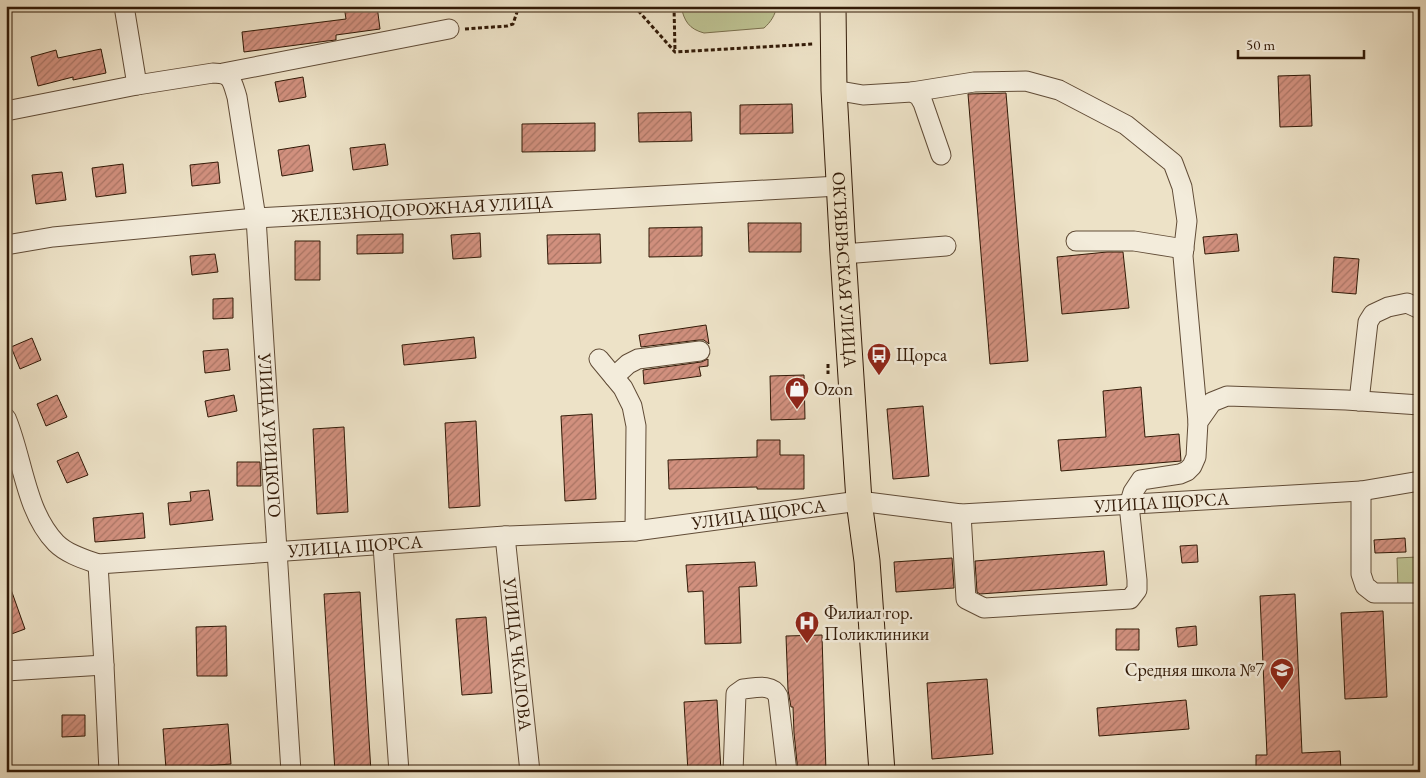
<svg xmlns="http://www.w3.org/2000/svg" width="1426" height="778" font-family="'EB Garamond',serif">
  <defs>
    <pattern id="building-hatch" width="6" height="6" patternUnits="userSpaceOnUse" patternTransform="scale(1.25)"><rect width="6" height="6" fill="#d1907e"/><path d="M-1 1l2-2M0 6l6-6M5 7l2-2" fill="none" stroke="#aa7565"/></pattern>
  </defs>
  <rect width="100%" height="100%" fill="#ede2c7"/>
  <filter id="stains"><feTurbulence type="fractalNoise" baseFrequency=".004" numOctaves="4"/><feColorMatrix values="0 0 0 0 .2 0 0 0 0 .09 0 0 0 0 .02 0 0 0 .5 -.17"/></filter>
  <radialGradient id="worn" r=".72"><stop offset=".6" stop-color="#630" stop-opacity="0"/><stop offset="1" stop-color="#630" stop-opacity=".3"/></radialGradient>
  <path fill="#bdc292" stroke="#786e4c" d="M681 6H777C775 15 771 22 764 28L704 33C689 29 684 21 681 6Z
    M1417 557 1419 588 1398 589 1397 558Z"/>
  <path fill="url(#building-hatch)" stroke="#321a07" d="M344 6H377L380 29 336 35V40L327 41 244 52 242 32 346 19Z
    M101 49 106 73 73 80V77L38 86 31 57 56 50 58 58Z
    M1310 75 1312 126 1280 127 1278 76Z
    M303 77 306 97 279 102 275 82Z
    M1006 93 1028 361 990 364 968 94Z
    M792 104 793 133 740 134V105Z
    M691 112 692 141 639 142 638 113Z
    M595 123V151L522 152V124Z
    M385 144 388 165 353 170 350 148Z
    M309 145 313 171 282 176 278 150Z
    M218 162 220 183 192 186 190 165Z
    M123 164 126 193 96 197 92 168Z
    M62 172 66 200 36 204 32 175Z
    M748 223H801V252H749Z
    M702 227V256L649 257V228Z
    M480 233 481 257 453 259 451 235Z
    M403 234V253L357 254V235Z
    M600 234 601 263 548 264 547 235Z
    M1237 234 1239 251 1205 254 1203 237Z
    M295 241H320V280H295Z
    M1107 252H1123L1129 308 1062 314 1057 257Z
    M215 254 218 272 192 275 190 256Z
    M1334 257 1359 259 1356 294 1332 292Z
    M233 298V318L213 319V299Z
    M706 325 709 344 704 340H699L641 347 639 335Z
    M474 337 476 358 404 365 402 345Z
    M32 338 41 360 20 369 11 347Z
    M228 349 230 370 205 373 203 351Z
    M708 359V366L699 367 701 376 644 384 643 370 701 362Z
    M804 375 805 419 771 420 770 376Z
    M1141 387 1145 437 1179 434 1181 461 1061 471 1058 440 1106 437 1103 391Z
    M57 395 67 417 46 426 37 404Z
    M234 395 237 411 208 417 205 401Z
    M923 406 929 476 893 479 887 409Z
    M592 414 596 499 565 501 561 416Z
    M476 421 480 506 449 508 445 423Z
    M344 427 348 512 317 514 313 429Z
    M757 440H780V455H804V489H757V487L669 489 668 460 757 457Z
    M78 452 88 475 67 483 57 461Z
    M237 462H260L261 486H237Z
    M209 490 213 520 170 525 168 503 191 501 190 492Z
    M143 513 145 538 95 542 93 518Z
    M1405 538 1406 552 1375 553 1374 540Z
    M1197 545 1198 562 1182 563 1180 546Z
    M1104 551 1107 585 980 594 977 592 975 561Z
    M952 558 954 588 896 592 894 562Z
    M755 562 757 586 739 587 741 643 705 644 703 591 688 592 686 565Z
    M8 581 25 629 6 636V582Z
    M360 592 371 772H335L324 594Z
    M1295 594 1302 753 1340 751 1341 772H1256V755H1267L1260 596Z
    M1383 611 1387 697 1345 699 1341 613Z
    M486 617 492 693 462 695 456 619Z
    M226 626 227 676H197L196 627Z
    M1196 626 1197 645 1178 647 1176 628Z
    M1116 629H1139V650H1116Z
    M822 635 826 772H798L794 733 793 707H791L788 690 786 636Z
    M987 679 993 754 932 759 927 683Z
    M717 700 721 772H688L684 702Z
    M1186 700 1189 729 1099 736 1097 708Z
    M62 715H85V736L62 737Z
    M228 724 231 764 166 769 163 729Z"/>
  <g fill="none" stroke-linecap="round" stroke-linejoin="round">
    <defs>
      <g id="minor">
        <path d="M124 6 137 85"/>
        <path d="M223 73 449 29"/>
        <path d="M834 90 863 95 912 92 919 96 923 103 941 155"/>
        <path d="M912 92 974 82 1026 81 1059 90 1126 125 1173 163 1182 187 1187 221 1183 256 1198 422"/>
        <path id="s1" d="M6 111 137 85 213 73C232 73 232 81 237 97L256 218 291 772"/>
        <path d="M1076 241H1134L1184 249"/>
        <path id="s2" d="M6 245 53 237 256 218 839 186"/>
        <path d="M843 254 946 246"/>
        <path d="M599 359 623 388 632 406 636 426 635 531"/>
        <path d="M614 377 628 364 638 359 700 351"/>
        <path d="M1359 401 1368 322 1373 314 1388 307 1407 303 1420 309"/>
        <path id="s3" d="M6 418C23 458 25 511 56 543 67 554 84 559 98 564L505 536 635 531 859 501 961 514 1361 491 1420 481"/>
        <path d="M1361 491V574L1365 586 1374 593H1419"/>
        <path d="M961 514 966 599 984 608 1130 599 1137 590V580L1129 505 1133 492 1141 480 1180 474 1187 471 1192 466 1196 457 1198 422 1212 402 1227 396 1346 400 1420 405"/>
        <path id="s4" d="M505 536 530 772"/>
        <path d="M383 545 399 772"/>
        <path d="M98 564 104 665 109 772"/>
        <path d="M6 671 104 665"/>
        <path d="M733 772 736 694 743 689C755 688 772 683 778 696L787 772"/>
      </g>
      <g id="major">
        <path id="s5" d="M833 6 834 90 843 254 859 501 867 561 882 772"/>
      </g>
    </defs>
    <use href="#minor" stroke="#614c37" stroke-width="21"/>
    <use href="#major" stroke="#321a07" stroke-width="27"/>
    <path stroke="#321a07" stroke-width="3" stroke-dasharray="4 2.5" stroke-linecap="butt" d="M634 6 675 52 813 44
      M674 6 675 51
      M465 29 507 26 513 24 519 6
      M828 364V374"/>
    <use href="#minor" stroke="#f3ecdb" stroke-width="19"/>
    <use href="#major" stroke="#ede2c7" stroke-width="25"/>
  </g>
  <defs>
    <symbol id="bus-pin" viewBox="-11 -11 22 30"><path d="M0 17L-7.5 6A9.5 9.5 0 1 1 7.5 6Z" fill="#8f2418" stroke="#f3ecdb"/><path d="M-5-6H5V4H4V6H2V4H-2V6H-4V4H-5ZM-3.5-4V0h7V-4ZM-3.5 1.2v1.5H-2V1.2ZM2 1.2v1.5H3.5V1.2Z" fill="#fff"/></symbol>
    <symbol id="shop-pin" viewBox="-11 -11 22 30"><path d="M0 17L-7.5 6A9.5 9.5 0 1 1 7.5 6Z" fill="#8f2418" stroke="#f3ecdb"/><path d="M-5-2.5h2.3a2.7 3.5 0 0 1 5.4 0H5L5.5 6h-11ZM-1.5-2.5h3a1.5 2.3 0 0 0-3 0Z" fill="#fff"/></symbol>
    <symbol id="hospital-pin" viewBox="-11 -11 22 30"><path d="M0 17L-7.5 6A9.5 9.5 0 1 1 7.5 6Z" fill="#8f2418" stroke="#f3ecdb"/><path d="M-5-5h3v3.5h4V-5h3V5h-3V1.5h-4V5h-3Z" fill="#fff"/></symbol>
    <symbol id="school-pin" viewBox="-11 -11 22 30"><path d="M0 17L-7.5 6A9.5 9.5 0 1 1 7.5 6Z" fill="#8f2418" stroke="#f3ecdb"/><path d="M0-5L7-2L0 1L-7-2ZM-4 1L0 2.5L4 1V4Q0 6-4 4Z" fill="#fff"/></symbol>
  </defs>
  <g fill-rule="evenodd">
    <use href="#bus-pin" x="865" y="341" width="28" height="38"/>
    <use href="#shop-pin" x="783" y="375" width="28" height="38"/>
    <use href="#hospital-pin" x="793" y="609" width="28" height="38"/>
    <use href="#school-pin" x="1268" y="656" width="28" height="38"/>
  </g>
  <g text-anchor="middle" stroke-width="5" stroke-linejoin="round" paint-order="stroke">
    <g font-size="18" fill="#321a07" stroke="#f3ecdb">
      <text dy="6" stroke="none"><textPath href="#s2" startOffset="418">ЖЕЛЕЗНОДОРОЖНАЯ УЛИЦА</textPath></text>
      <text dy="6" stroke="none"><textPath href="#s5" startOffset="264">ОКТЯБРЬСКАЯ УЛИЦА</textPath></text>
      <text dy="6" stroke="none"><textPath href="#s1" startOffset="589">УЛИЦА УРИЦКОГО</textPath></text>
      <text dy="6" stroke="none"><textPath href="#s3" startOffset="1251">УЛИЦА ЩОРСА</textPath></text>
      <text dy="6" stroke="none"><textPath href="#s3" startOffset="846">УЛИЦА ЩОРСА</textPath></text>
      <text dy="6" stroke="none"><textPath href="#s3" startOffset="441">УЛИЦА ЩОРСА</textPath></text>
      <text dy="6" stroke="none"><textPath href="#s4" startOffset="119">УЛИЦА ЧКАЛОВА</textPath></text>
    </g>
    <g font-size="18" fill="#321a07" stroke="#f3ecdb" text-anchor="start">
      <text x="896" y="361">Щорса</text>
      <text x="814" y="395">Ozon</text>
      <text x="824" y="619">Филиал гор.<tspan x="824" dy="21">Поликлиники</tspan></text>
      <text x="1264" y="676" text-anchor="end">Средняя школа №7</text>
    </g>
  </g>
  <rect width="1426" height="778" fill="none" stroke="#ede2c7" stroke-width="25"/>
  <rect x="8" y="8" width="1411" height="763" fill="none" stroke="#321a07" stroke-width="2.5"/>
  <rect x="12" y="12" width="1401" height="753" fill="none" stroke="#321a07"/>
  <path d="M1238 50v8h126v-8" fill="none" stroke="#321a07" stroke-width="2.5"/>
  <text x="1246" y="50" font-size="15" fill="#321a07" stroke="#f3ecdb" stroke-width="4" paint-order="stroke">50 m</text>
  <rect width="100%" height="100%" filter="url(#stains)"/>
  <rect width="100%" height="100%" fill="url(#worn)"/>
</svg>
